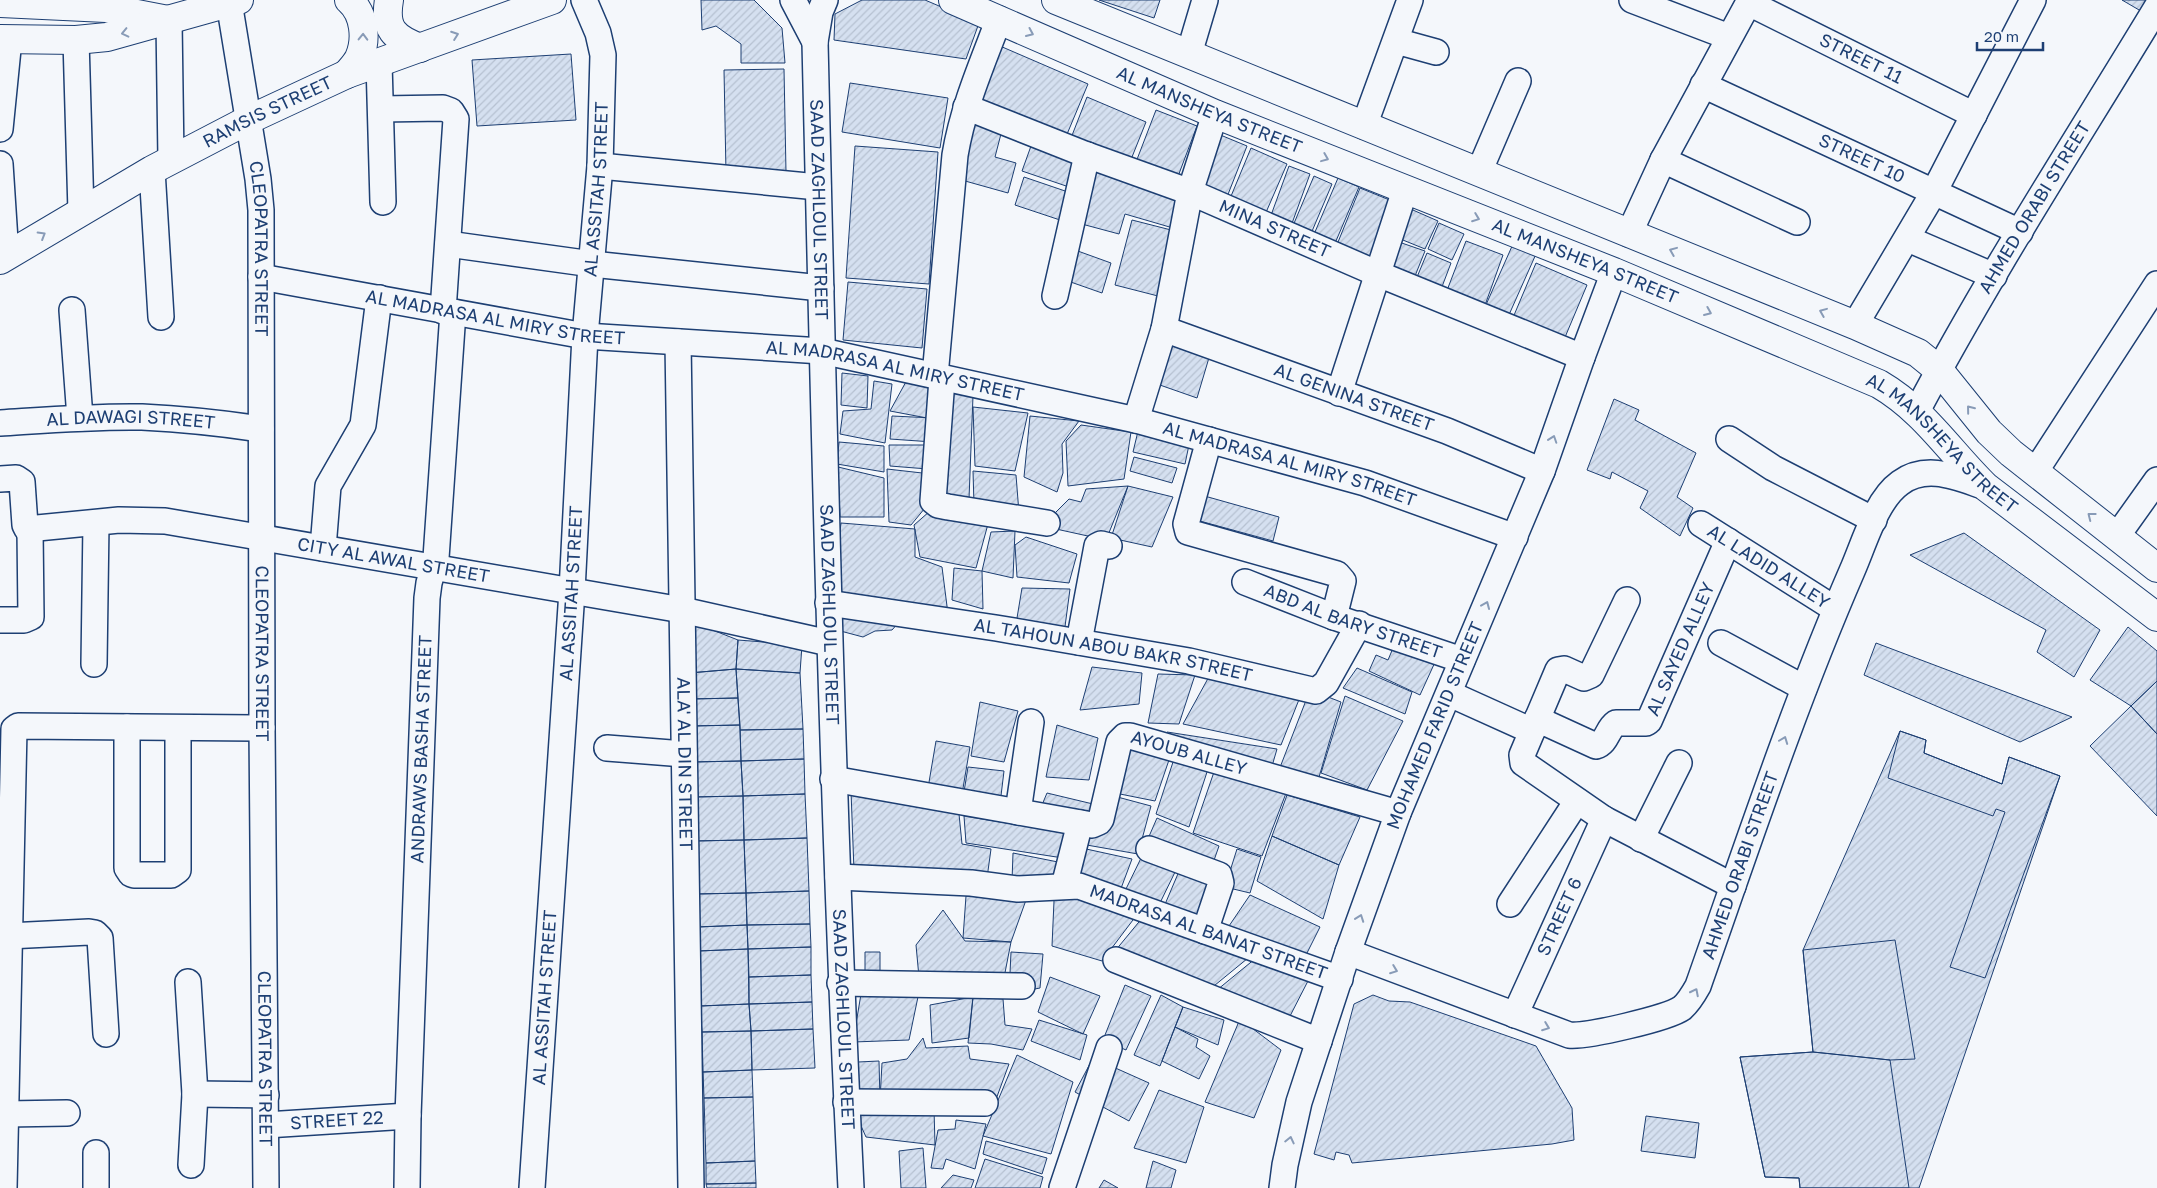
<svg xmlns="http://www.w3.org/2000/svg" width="2157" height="1188" font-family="'Golos Text',sans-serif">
  <defs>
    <pattern id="building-hatch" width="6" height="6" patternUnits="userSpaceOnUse" patternTransform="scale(1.25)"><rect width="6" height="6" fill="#d5e0f0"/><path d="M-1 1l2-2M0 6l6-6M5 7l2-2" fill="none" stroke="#b6c1d1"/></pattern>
  </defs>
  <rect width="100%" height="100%" fill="#f4f7fb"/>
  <path fill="url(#building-hatch)" stroke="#1d3f73" d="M701 0H754L782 28 785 63H741V44L716 26 702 30Z
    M862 0H925L979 23 966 59 834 40 835 14Z
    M1099 0H1160L1154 18Z
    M2122 0H2154L2146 14Z
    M1000 46 1088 84 1065 139 977 101Z
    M571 54 576 120 477 126 472 60Z
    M784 69 786 172 726 173 724 70Z
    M850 83 948 98 940 148 842 132Z
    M1087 97 1146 122 1130 162 1071 138Z
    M1156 110 1197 126 1177 179 1136 162Z
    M974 122 1002 130 995 157 1016 163 1008 193 958 179Z
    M1218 134 1247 146 1225 202 1196 191Z
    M855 146 938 152 929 284 846 278Z
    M1031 146 1080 164 1072 188 1022 171Z
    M1251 148 1287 164 1264 217 1229 201Z
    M1289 166 1310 174 1291 226 1270 218Z
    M1094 168 1183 194 1173 228 1125 214 1119 234 1078 223Z
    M1314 176 1332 184 1310 236 1292 228Z
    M1024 177 1071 193 1063 221 1015 205Z
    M1338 178 1359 187 1333 248 1312 239Z
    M1360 188 1397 203 1373 261 1336 247Z
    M1406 207 1438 221 1425 249 1393 236Z
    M1132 220 1175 231 1158 296 1115 285Z
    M1439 223 1464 234 1452 260 1428 249Z
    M1393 240 1425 251 1413 281 1382 269Z
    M1466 241 1503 255 1484 308 1446 293Z
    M1513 244 1536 254 1508 317 1485 307Z
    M1075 250 1111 263 1102 293 1065 280Z
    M1427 253 1451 263 1440 292 1415 282Z
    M1536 263 1587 285 1563 342 1512 320Z
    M848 282 927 289 922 348 843 340Z
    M1171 338 1211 351 1197 398 1157 384Z
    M842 373 868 376 867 408 841 405Z
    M908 378 937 383 927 418 890 411Z
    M874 381 892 384 885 443 840 434 843 411 871 409Z
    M945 390 973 396 969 499 939 494Z
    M1614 399 1639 410 1635 420 1696 453 1677 497 1693 508 1680 536 1640 508 1648 491 1612 472 1610 479 1587 470Z
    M973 407 1028 413 1015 471 975 466Z
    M892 416 934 418 933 442 890 439Z
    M1030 416 1079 421 1062 444 1063 473 1057 492 1024 477Z
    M1081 425 1131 432 1124 479 1068 486 1066 441Z
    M1139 427 1190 440 1185 464 1133 452Z
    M839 442 884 446V472L837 464Z
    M889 445H932L928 469 890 466Z
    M1134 457 1177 468 1172 483 1130 471Z
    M838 467 884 478V517H840Z
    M887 469 931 474 925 508 911 525 889 522Z
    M973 471 1016 475 1019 513 974 505Z
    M1128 486 1173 497 1152 547 1111 538Z
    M1128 486 1106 540 1056 529 1051 517 1069 499 1081 502 1086 489Z
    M1201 495 1279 517 1273 541 1196 520Z
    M930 511 988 524 976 568 920 557 914 525Z
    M841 523 915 529V557L942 567 948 614 900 621 892 630 875 631 863 637 833 629 832 597Z
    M1015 531 1013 578 982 571 991 532Z
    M1964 533 2100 630 2074 677 2037 652 2046 630 1910 555Z
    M1026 537 1077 554 1069 583 1017 577 1015 545Z
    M954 568 982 571 983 609 952 600Z
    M1022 588 1070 589 1064 634 1016 624Z
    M687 620 738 640 736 669 689 673Z
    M2128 627 2157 651V681L2131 706 2090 680Z
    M738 640 802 645 800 673 736 669Z
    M1396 641 1436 660 1420 695 1369 671 1376 655 1388 660Z
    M1876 643 2072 717 2020 742 1864 675Z
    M1092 667 1142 673 1139 704 1080 710Z
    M1357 668 1412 692 1405 714 1343 688Z
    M736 669 800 673 803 729 740 730Z
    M736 669 738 698 690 699 689 673Z
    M1211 673 1300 697 1281 745 1183 724Z
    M1158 674 1195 675 1179 724 1148 723Z
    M2157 681V734L2131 706Z
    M1310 690 1341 702 1317 784 1279 770Z
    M1345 696 1403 721 1367 790 1321 773Z
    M738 698 740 725 691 726 690 699Z
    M980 702 1018 711 1004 762 971 756Z
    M2131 706 2157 734V816L2090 746Z
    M740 725 741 761 692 762 691 726Z
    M1057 725 1098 738 1089 780 1046 777Z
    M803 729 804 759 741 761 740 730Z
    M1900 731 1926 740 1924 753 2002 784 2009 757 2060 776 1985 978 1950 967 2005 812 1996 809 1993 816 1888 778Z
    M1900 731 1926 740 1924 753 2002 784 2009 757 2060 776 1919 1188H1800L1799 1178 1765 1177 1740 1057 1813 1052 1803 950Z
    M1167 732 1277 749 1270 773 1165 743Z
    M936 741 970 747 961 800 927 794Z
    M1125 741 1170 757 1155 801 1115 793Z
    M804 759 805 794 743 796 741 761Z
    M1174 759 1208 769 1189 827 1156 814Z
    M741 761 743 796 693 797 692 762Z
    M968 767 1004 771 1000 804 963 798Z
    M1215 769 1288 788 1262 856 1193 833Z
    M851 791 959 814 962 844 991 849 987 878 854 871Z
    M1047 793 1093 804 1089 821 1039 812Z
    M805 794 807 838 744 840 743 796Z
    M1110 795 1151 806 1138 854 1081 844 1088 828Z
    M1287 795 1360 817 1339 865 1272 836Z
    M743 796 744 840 694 841 693 797Z
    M964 816 1067 833 1063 858 966 843Z
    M1157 818 1219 846 1212 866 1147 841Z
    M1272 836 1339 865 1323 919 1257 881Z
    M807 838 809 891 746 893 744 840Z
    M744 840 746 893 696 894 694 841Z
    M1077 847 1132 859 1120 891 1070 876Z
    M1237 849 1261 857 1250 893 1225 887Z
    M1013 853 1063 863 1060 878 1012 881Z
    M1143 854 1177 868 1158 907 1125 891Z
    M1180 869 1210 878 1201 924 1163 909Z
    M1066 888 1139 912 1102 961 1052 946 1054 901Z
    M809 891 810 924 747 925 746 893Z
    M746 893 747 925 697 927 696 894Z
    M1250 895 1320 927 1306 955 1229 926Z
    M966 896 1026 900 1011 942 963 938Z
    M943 910 965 941 1011 942 1002 988H920L916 945Z
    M1143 917 1253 954 1209 990 1115 951Z
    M810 924 811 947 748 949 747 925Z
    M747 925 748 949 698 951 697 927Z
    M1895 940 1915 1059 1890 1060 1813 1052 1803 950Z
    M811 947V975L749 977 748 949Z
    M748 949 749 1004 700 1006 698 951Z
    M865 952H880V972L865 981Z
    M1011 952 1043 954 1040 988 1009 994Z
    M1256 958 1310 977 1288 1020 1217 990Z
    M811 975 812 1002 749 1004V977Z
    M1050 977 1100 996 1083 1034 1038 1012Z
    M1125 985 1151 996 1126 1050 1103 1040Z
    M919 992 909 1040 853 1042 861 994Z
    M1161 995 1183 1007 1160 1066 1134 1055Z
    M1373 995 1389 1001 1410 1002 1536 1046 1572 1108 1574 1140 1552 1144 1352 1163 1349 1155 1336 1152 1334 1160 1314 1154 1354 1004Z
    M973 997 1003 999 1005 1025 1032 1029 1023 1050 991 1044 968 1043Z
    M973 997 969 1038 932 1043 930 1005Z
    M812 1002 813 1029 751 1031 749 1004Z
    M749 1004 751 1031 702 1032 700 1006Z
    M1183 1007 1224 1020 1218 1045 1175 1027Z
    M1240 1019 1281 1050 1254 1118 1205 1102Z
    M1039 1020 1087 1035 1080 1060 1031 1041Z
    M1175 1027 1198 1039 1196 1047 1210 1056 1199 1079 1162 1061Z
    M813 1029 815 1068 752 1070 751 1031Z
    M751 1031 752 1070 703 1072 702 1032Z
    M923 1038 926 1048 968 1046 970 1059 1009 1064 995 1102 880 1100 882 1063 907 1059Z
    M1813 1052 1890 1060 1909 1188H1800L1799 1178 1765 1177 1740 1057Z
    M1017 1055 1073 1082 1051 1154 983 1136Z
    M1093 1058 1149 1083 1129 1121 1075 1092Z
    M879 1061 880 1100 855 1099 858 1062Z
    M752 1070 753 1097 704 1098 703 1072Z
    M1159 1090 1204 1107 1186 1163 1134 1148Z
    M753 1097 755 1161 706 1163 704 1098Z
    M856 1106 934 1109 935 1145 866 1137 857 1117Z
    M1646 1116 1699 1123 1695 1158 1641 1151Z
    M956 1120 986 1124 975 1169 946 1159 943 1169 931 1168 938 1130 955 1129Z
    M986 1141 1047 1158 1042 1174 983 1154Z
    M923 1148 926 1188H901L899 1151Z
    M985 1159 1043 1177 1040 1188H975Z
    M755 1161 756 1183 706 1184V1163Z
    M1153 1161 1176 1170 1171 1188H1146Z
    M953 1175 974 1180 971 1188H941Z
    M1104 1180 1118 1188H1099Z
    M756 1183V1188H707L706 1184Z"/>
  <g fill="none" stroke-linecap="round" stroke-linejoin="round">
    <defs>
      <g id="minor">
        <path d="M793 0 815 42"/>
        <path id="s1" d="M825 0 820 12 815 42C824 424 832 806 851 1188"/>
        <path d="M1632 0 1729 37"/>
        <path id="s2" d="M229 2 258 179 261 210 262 728 266 1188"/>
        <path id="s3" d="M1749 3 1974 115"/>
        <path d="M169 21 171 160"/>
        <path d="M76 40 81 212"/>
        <path d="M1396 41 1436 52"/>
        <path d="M1189 54 1205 0"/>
        <path d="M379 63 383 202"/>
        <path id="s4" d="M1703 85 2020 232"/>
        <path id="s5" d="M966 107 1087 155 1190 192 1376 273 1582 357"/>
        <path d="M381 109 443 108 451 111 456 119 443 311"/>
        <path d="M1364 126 1410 0"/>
        <path d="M0 129 9 39"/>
        <path d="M1663 160 1797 222"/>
        <path d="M0 164 6 256"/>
        <path d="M600 166 818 187"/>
        <path d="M152 170 161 317"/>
        <path d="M1479 172 1518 81"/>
        <path d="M1629 234 1663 160 1750 0"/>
        <path d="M1908 239 1994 276"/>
        <path d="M448 244 592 264 821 288"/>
        <path id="s6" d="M261 277 585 336 822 351 1136 420 1365 483 1515 537"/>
        <path d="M1055 296 1087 155"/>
        <path d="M72 310 80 418"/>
        <path d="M1855 325 1934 192 2033 0"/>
        <path id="s7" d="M1164 329 1447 431 1542 471"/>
        <path id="s8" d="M678 342 691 1188"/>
        <path d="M935 376 955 155C963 107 982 64 999 19"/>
        <path d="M942 379 933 501 938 505 948 507 1047 523"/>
        <path d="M1339 393 1405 190"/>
        <path id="s9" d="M1917 411C1990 273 2076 141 2157 7"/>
        <path d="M1136 420 1164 329 1190 192 1215 114"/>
        <path id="s10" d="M0 423C47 420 95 416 142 417 182 419 221 423 261 429"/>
        <path d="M1729 439 1773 468 1874 520"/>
        <path d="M1209 440 1186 524 1188 532 1337 574 1343 581 1334 617"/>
        <path d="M2035 472 2157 284"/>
        <path id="s11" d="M0 479 16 478 22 482 25 525 27 529 119 520 165 521 682 610 829 643"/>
        <path id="s12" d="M1701 524 1835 609"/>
        <path d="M2117 536 2157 480"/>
        <path d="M323 548 328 486 363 425 379 298"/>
        <path id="s13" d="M1245 582 1334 617 1462 660"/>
        <path d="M1627 600 1591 675 1584 678 1564 669 1558 670 1522 755 1523 763 1604 819 1733 886"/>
        <path id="s14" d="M828 603 996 628 1189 661 1316 691 1326 683 1359 624"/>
        <path d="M0 620H24L31 617 30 530"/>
        <path d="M1079 642 1097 546 1101 544 1109 546"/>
        <path d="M1721 643 1804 688"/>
        <path d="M94 664 96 523"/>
        <path d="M1450 694 1532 731"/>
        <path id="s15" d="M1537 719 1596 746C1607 743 1607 729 1616 723H1646L1649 721 1728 541"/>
        <path d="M127 727V868L131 874 134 875H171L178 870V728"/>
        <path d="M607 748 684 754"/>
        <path id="s16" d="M833 779 1092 825 1099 822 1101 819 1119 742 1125 736H1130L1398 813"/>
        <path d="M1018 812 1031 722"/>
        <path d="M1641 839 1679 763"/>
        <path d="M1149 849 1219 875 1221 883 1205 931"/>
        <path id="s17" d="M838 877 971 883 1018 889 1079 886 1340 979"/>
        <path d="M1064 886 1080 823"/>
        <path d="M1510 904 1577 801"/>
        <path d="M8 936 89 932 95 933 100 938 106 1034"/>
        <path id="s18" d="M1348 952 1569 1035C1587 1037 1668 1018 1682 1008 1689 1002 1693 995 1698 986 1747 847 1793 707 1852 571 1864 544 1876 500 1900 483 1927 463 1958 478 1986 487"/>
        <path d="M1116 960 1319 1041"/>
        <path d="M188 982 195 1094 191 1165"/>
        <path d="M840 983 1022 986"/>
        <path id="s19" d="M1515 1015 1604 819"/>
        <path d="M195 1094 266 1095"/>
        <path d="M846 1102 985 1103"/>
        <path d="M6 1114 67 1113"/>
        <path id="s20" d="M266 1125 408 1116"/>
        <path d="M4 1188 14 729 18 726 262 728"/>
        <path d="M96 1188V1153"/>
        <path id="s21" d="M407 1188 408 1116 427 598 429 583 436 558 453 312"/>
        <path id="s22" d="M532 1188 572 591 585 336 600 166 603 55 598 33 584 0"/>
        <path d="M1062 1188 1109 1048"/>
        <path id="s23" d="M1282 1188 1285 1165 1299 1102 1348 952 1398 813 1542 471 1582 357 1614 272"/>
      </g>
      <g id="major">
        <path d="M389 0C384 29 394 38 420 48"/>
        <path id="s24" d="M953 0 1215 114 1614 272 1879 384C1925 411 1949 451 1986 487L2157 617"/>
        <path d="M1056 0 1855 325 1918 353 1939 370 1989 432 2011 453 2157 568"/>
        <path d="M0 3 106 8 168 20"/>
        <path d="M0 39 76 40 107 37 239 0"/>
        <path d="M347 74C351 69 356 64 359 58 367 40 365 14 349 0"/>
        <path id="s25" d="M0 260 152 170 248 120 347 74 552 0"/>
      </g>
    </defs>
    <use href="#minor" stroke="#1d3f73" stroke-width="28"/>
    <use href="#major" stroke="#1d3f73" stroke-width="30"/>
    <use href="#minor" stroke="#f4f7fb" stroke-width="25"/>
    <use href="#major" stroke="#f4f7fb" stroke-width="28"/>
  </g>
  <defs><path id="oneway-chevron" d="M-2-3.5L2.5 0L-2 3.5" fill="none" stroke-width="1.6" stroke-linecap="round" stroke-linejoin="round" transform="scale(1.25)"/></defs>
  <g stroke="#889bb7">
    <use href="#oneway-chevron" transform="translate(125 33) rotate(167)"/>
    <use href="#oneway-chevron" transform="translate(1030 33) rotate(24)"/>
    <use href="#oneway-chevron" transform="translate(455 35) rotate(-20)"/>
    <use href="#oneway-chevron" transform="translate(363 37) rotate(-89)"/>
    <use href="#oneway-chevron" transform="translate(1325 158) rotate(22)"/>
    <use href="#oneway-chevron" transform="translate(1476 218) rotate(21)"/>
    <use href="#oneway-chevron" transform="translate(42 235) rotate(-31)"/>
    <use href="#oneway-chevron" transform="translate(1673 251) rotate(-158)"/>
    <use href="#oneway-chevron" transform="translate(1708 312) rotate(23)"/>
    <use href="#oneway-chevron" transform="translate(1823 312) rotate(-158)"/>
    <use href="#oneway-chevron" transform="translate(1970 409) rotate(-129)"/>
    <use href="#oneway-chevron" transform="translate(1553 439) rotate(-71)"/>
    <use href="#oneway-chevron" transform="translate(2091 516) rotate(-142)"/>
    <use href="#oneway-chevron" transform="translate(1486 605) rotate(-67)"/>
    <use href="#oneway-chevron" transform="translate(1784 740) rotate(-69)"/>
    <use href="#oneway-chevron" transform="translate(1360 918) rotate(-70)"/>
    <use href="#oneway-chevron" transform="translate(1394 970) rotate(21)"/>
    <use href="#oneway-chevron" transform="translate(1695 992) rotate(-63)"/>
    <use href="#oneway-chevron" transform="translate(1546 1027) rotate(21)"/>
    <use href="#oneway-chevron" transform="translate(1290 1140) rotate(-77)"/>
  </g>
  <g text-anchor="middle" stroke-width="4" stroke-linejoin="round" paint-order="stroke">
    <g font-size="18" fill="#1d3f73" stroke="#f4f7fb">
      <text dy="6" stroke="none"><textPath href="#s3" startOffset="125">STREET 11</textPath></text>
      <text dy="6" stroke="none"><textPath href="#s24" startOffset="279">AL MANSHEYA STREET</textPath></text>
      <text dy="6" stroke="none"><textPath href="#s25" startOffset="306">RAMSIS STREET</textPath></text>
      <text dy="6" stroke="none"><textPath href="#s4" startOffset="175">STREET 10</textPath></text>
      <text dy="6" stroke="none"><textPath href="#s22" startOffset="1001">AL ASSITAH STREET</textPath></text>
      <text dy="6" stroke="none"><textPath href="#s9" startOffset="235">AHMED ORABI STREET</textPath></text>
      <text dy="6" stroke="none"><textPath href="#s1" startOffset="211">SAAD ZAGHLOUL STREET</textPath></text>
      <text dy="6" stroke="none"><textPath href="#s5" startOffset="332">MINA STREET</textPath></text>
      <text dy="6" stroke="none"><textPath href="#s2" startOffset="249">CLEOPATRA STREET</textPath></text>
      <text dy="6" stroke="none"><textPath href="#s24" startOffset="684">AL MANSHEYA STREET</textPath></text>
      <text dy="6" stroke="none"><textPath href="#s6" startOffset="238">AL MADRASA AL MIRY STREET</textPath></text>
      <text dy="6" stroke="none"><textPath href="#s6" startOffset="642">AL MADRASA AL MIRY STREET</textPath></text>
      <text dy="6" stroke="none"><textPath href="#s7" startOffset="202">AL GENINA STREET</textPath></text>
      <text dy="6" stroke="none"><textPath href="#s10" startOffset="131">AL DAWAGI STREET</textPath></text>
      <text dy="6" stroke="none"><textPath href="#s24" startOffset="1089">AL MANSHEYA STREET</textPath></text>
      <text dy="6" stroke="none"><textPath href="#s6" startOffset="1048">AL MADRASA AL MIRY STREET</textPath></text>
      <text dy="6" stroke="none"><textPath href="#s11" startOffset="441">CITY AL AWAL STREET</textPath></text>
      <text dy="6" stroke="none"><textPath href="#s12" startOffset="80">AL LADID ALLEY</textPath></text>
      <text dy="6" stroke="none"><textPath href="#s22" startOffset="596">AL ASSITAH STREET</textPath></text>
      <text dy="6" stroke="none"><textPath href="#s1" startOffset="616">SAAD ZAGHLOUL STREET</textPath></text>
      <text dy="6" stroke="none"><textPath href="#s13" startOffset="115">ABD AL BARY STREET</textPath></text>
      <text dy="6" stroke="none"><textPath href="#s15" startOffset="208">AL SAYED ALLEY</textPath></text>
      <text dy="6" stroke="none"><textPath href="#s14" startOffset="289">AL TAHOUN ABOU BAKR STREET</textPath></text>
      <text dy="6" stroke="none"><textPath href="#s2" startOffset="654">CLEOPATRA STREET</textPath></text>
      <text dy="6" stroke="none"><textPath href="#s23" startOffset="488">MOHAMED FARID STREET</textPath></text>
      <text dy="6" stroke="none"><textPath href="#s21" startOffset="439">ANDRAWS BASHA STREET</textPath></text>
      <text dy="6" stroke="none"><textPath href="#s16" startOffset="428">AYOUB ALLEY</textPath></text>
      <text dy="6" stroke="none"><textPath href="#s8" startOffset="422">ALA' AL DIN STREET</textPath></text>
      <text dy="6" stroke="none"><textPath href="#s18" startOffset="508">AHMED ORABI STREET</textPath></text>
      <text dy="6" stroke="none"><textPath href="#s19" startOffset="108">STREET 6</textPath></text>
      <text dy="6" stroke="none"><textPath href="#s17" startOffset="379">MADRASA AL BANAT STREET</textPath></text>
      <text dy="6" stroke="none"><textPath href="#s22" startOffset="191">AL ASSITAH STREET</textPath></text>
      <text dy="6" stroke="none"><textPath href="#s1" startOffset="1021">SAAD ZAGHLOUL STREET</textPath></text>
      <text dy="6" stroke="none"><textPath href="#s2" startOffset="1059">CLEOPATRA STREET</textPath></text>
      <text dy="6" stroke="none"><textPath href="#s20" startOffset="71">STREET 22</textPath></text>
    </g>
  </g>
  <path d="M1977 42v8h66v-8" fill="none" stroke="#1d3f73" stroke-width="2.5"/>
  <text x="1984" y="42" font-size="15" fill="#1d3f73" stroke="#f4f7fb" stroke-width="4" paint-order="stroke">20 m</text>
</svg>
